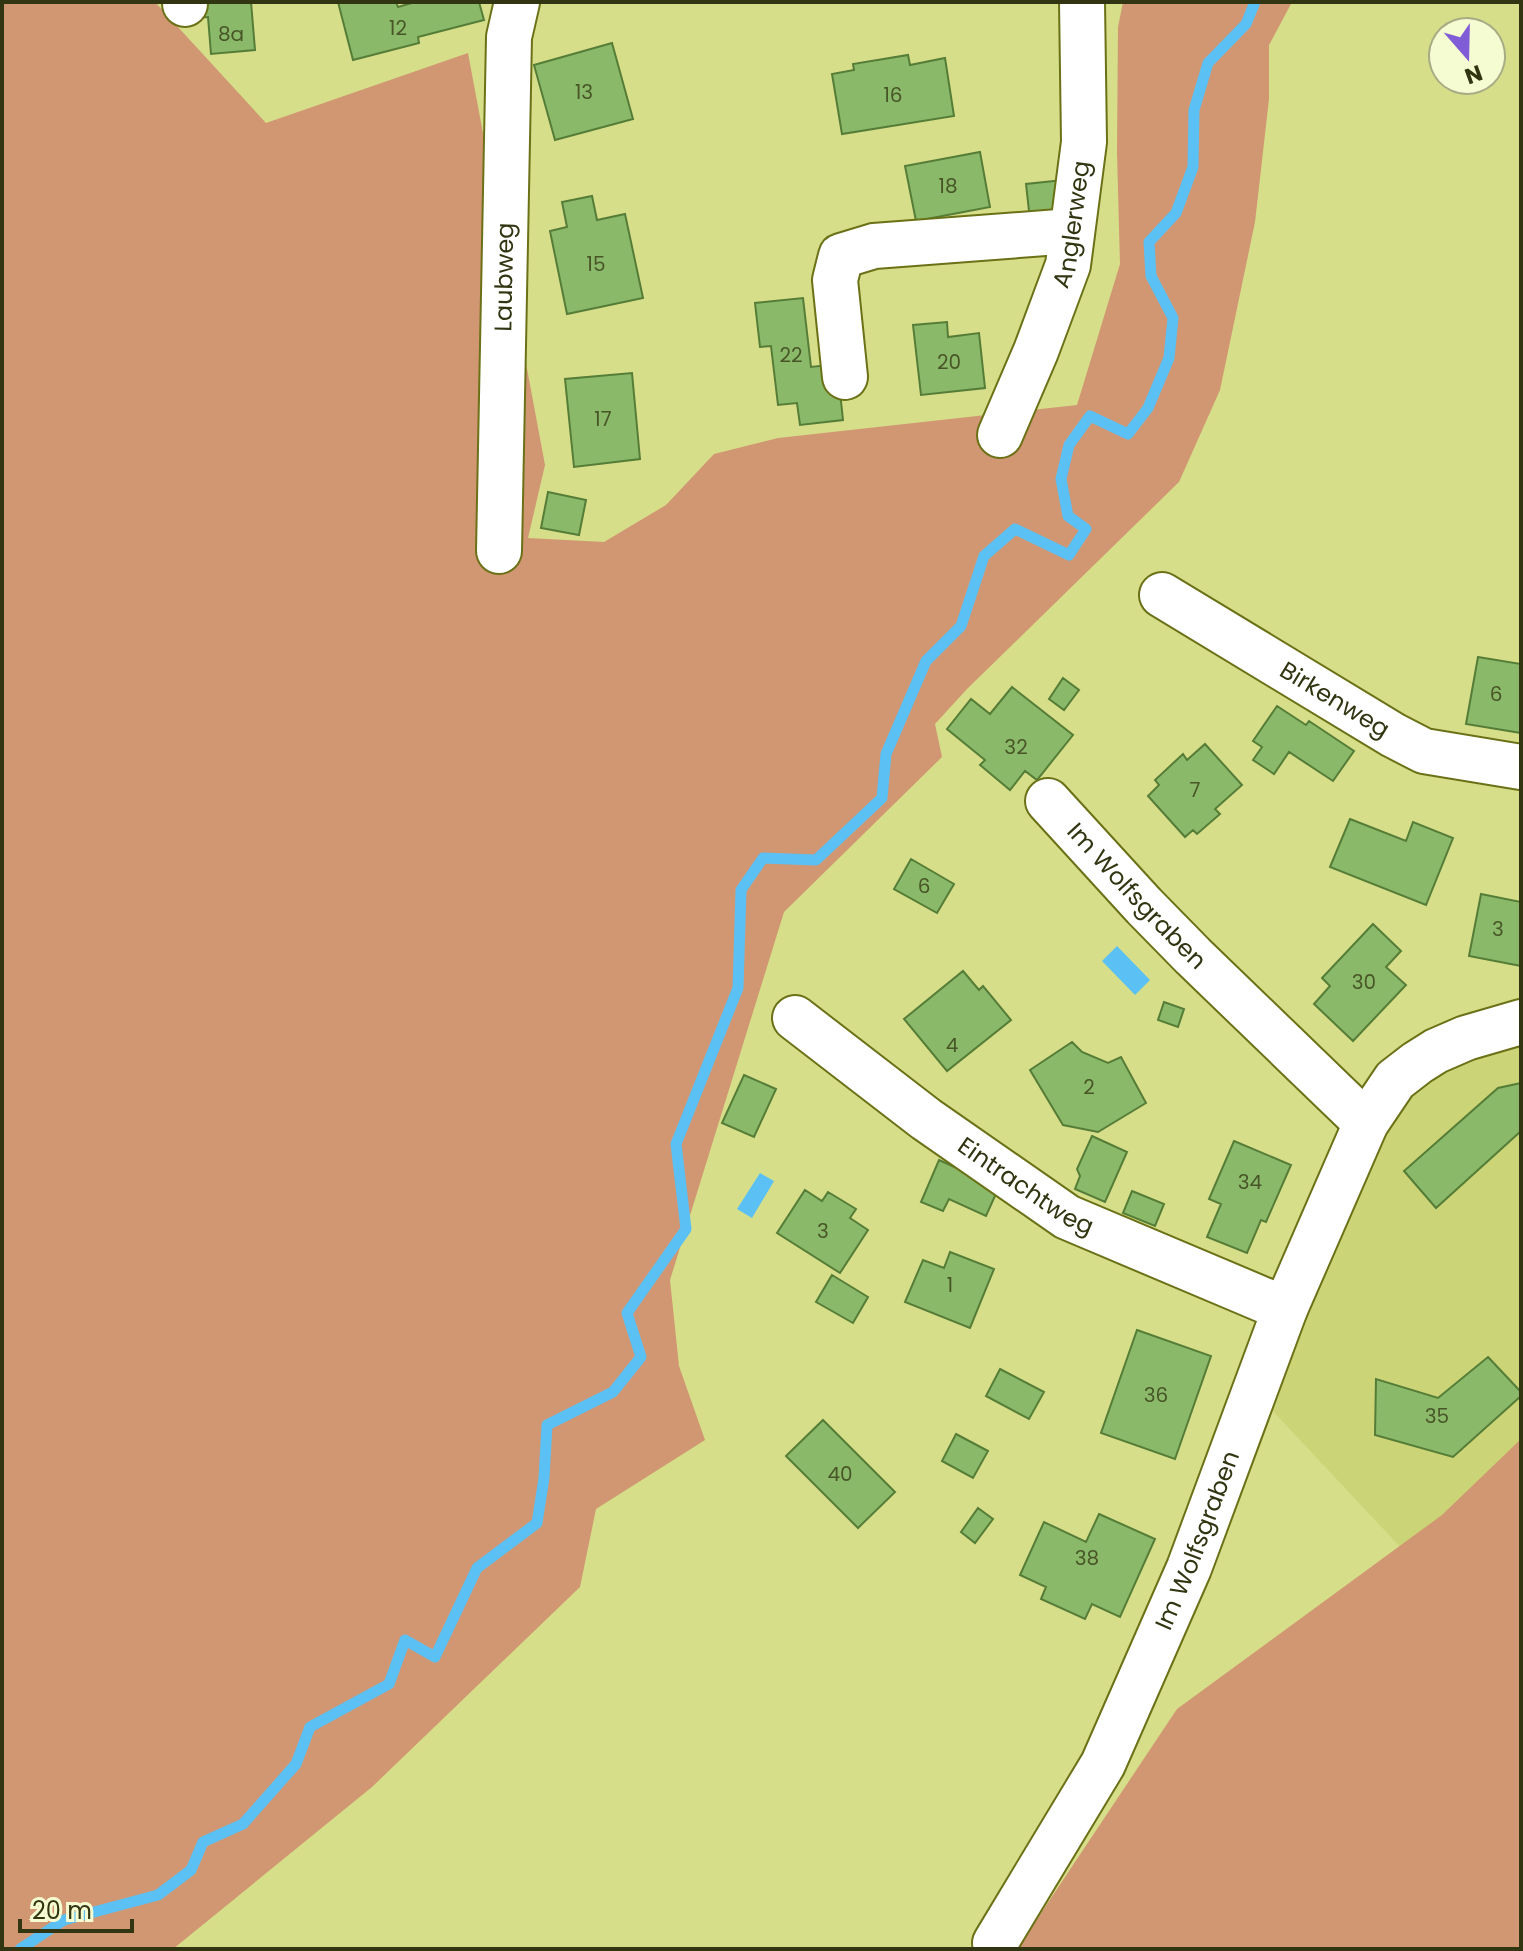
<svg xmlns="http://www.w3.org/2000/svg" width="1523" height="1951" font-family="Poppins,sans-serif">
  <rect width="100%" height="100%" fill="#d6de89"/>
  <path fill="#cbd476" d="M1521 1034V1440L1405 1552 1270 1408 1299 1313 1394 1111 1438 1065Z"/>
  <path fill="#d19672" d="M2 2H155L266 123 468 53 545 465 528 538 604 542 666 505 714 454 778 438 1077 405 1120 264 1117 152 1118 27 1123 2H1292L1269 45V99L1255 222 1220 390 1179 482 967 689 935 724 942 757 784 912 670 1280 679 1366 705 1440 596 1509 580 1587 372 1787 173 1949H2Z
    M1521 1439V1949H1017L1177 1709 1442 1515Z"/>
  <path fill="#5bc1f5" d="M1117 946 1150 980 1135 995 1102 961Z
    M760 1173 774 1181 752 1218 737 1209Z"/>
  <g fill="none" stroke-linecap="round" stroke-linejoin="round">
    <path stroke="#5bc1f5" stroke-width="11" d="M20 1949 64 1920 158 1895 191 1870 203 1842 243 1824 296 1764 310 1727 389 1684 405 1640 435 1657 477 1568 537 1523 544 1478 547 1425 613 1392 641 1357 627 1313 686 1229 676 1144 738 988 741 890 763 858 816 860 882 798 886 754 926 661 961 626 984 556 1015 529 1069 555 1086 529 1068 516 1061 479 1069 445 1090 416 1128 434 1148 408 1169 358 1173 318 1151 276 1149 242 1176 213 1193 167 1194 110 1208 63 1246 24 1255 2"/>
  </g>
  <path fill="#8ab969" stroke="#567d37" stroke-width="2" d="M197 2H251L255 50 211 54 208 17 198 18Z
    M338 2H396L398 7 415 2H479L484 20 418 37 419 43 353 60Z
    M612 43 633 119 555 140 534 65Z
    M908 55 910 65 945 58 954 116 842 134 832 74 854 70 853 64Z
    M980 152 990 207 916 221 905 166Z
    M1063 180 1068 215 1030 220 1026 184Z
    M592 196 597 220 625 214 643 298 567 314 550 231 567 227 562 202Z
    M803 298 811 367 837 364 843 420 800 425 797 403 778 405 771 346 760 347 755 303Z
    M947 322 948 337 979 333 985 388 921 395 913 325Z
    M632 373 640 459 574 467 565 379Z
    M548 492 586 500 579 535 541 528Z
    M1478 657 1521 664V733L1466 724Z
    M1063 678 1079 690 1064 710 1049 699Z
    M1012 687 1073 735 1037 780 1025 771 1010 790 980 765 985 760 947 729 971 699 990 714Z
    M1277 706 1306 725 1309 721 1354 751 1333 781 1289 752 1274 774 1253 760 1262 747 1253 741Z
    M1205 744 1242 785 1215 809 1220 814 1197 834 1193 830 1185 837 1148 796 1159 785 1155 780 1183 754 1187 760Z
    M1350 819 1406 841 1413 822 1453 838 1426 905 1330 867Z
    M911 859 954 884 937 913 894 889Z
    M1481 894 1521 902V966L1469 956Z
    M1373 924 1401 951 1386 967 1406 985 1353 1041 1314 1004 1330 986 1322 978Z
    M963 971 979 990 983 986 1011 1020 947 1071 904 1019Z
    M1164 1002 1184 1009 1178 1027 1158 1020Z
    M1072 1042 1082 1052 1108 1063 1121 1057 1146 1103 1098 1132 1063 1125 1030 1070Z
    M744 1075 776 1089 754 1137 722 1123Z
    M1521 1083V1131L1436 1208 1404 1171 1498 1088Z
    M1092 1136 1127 1152 1105 1202 1075 1189 1080 1176 1077 1169Z
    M1234 1141 1291 1165 1266 1222 1261 1220 1247 1253 1207 1237 1221 1204 1209 1199Z
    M939 1160 999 1187 986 1216 949 1199 943 1211 921 1202Z
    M805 1190 822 1201 828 1192 856 1209 850 1218 868 1230 840 1273 777 1233Z
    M1132 1191 1164 1204 1155 1226 1123 1213Z
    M950 1252 994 1269 970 1328 905 1302 923 1260 944 1268Z
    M832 1275 868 1297 853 1323 816 1302Z
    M1137 1330 1211 1356 1175 1459 1101 1433Z
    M1488 1357 1521 1392V1396L1453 1457 1375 1435 1376 1379 1438 1398Z
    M1000 1369 1044 1392 1029 1419 986 1396Z
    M823 1420 895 1492 858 1528 786 1456Z
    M956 1434 988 1451 973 1478 942 1461Z
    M978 1508 993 1519 975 1543 961 1532Z
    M1099 1514 1155 1539 1120 1617 1092 1604 1085 1619 1041 1599 1046 1587 1020 1575 1044 1522 1086 1542Z"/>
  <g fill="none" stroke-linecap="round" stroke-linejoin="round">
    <defs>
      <g id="minor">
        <path d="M185 2V4"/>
        <path d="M845 377 835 280 841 256 874 246 1072 231"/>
        <path id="s1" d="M1000 435 1036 351 1068 265 1084 142 1082 2"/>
        <path id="s2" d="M499 551 509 37 517 2"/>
        <path id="s3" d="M1162 595 1393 735 1424 751 1521 767"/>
        <path id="s4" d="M1048 801 1144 906 1193 956 1366 1123"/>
        <path id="s5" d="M795 1018 926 1119 1067 1217 1285 1309"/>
        <path id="s6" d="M995 1943 1103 1764 1189 1568 1285 1309 1366 1123 1395 1080 1417 1063 1436 1051 1466 1038 1521 1022"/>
      </g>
    </defs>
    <use href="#minor" stroke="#6b7116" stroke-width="48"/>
    <use href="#minor" stroke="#fff" stroke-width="44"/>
  </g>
  <g text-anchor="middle" stroke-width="6" stroke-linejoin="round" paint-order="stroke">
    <g font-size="20" fill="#485627">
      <text x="398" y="35">12</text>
      <text x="231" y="41">8a</text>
      <text x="584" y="99">13</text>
      <text x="893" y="102">16</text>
      <text x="948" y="193">18</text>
      <text x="596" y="271">15</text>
      <text x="791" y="362">22</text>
      <text x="949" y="369">20</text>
      <text x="603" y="426">17</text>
      <text x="1496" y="701">6</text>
      <text x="1016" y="754">32</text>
      <text x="1195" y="797">7</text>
      <text x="924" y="893">6</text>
      <text x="1498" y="936">3</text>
      <text x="1364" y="989">30</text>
      <text x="952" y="1052">4</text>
      <text x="1089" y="1094">2</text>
      <text x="1250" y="1189">34</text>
      <text x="823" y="1238">3</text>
      <text x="950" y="1292">1</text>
      <text x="1156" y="1402">36</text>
      <text x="1437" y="1423">35</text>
      <text x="840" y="1481">40</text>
      <text x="1087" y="1565">38</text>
    </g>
    <g font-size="24" fill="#323511" stroke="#f6fcd2">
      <text dy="8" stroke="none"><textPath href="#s1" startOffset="224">Anglerweg</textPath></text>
      <text dy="8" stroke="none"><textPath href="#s2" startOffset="274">Laubweg</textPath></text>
      <text dy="8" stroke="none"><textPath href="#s3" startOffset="202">Birkenweg</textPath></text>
      <text dy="8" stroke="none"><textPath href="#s4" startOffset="130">Im Wolfsgraben</textPath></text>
      <text dy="8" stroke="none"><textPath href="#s5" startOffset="286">Eintrachtweg</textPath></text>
      <text dy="8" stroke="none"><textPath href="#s6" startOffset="452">Im Wolfsgraben</textPath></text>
    </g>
  </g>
  <rect width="1523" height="1951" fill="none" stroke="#323511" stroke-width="8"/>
  <g transform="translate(1467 56) rotate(160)"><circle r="38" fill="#f6fcd2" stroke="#a8ac85" stroke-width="2"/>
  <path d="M0-6L14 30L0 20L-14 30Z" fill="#805cd7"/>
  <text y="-12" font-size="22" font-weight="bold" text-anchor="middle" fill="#323511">N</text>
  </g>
  <path d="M20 1919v12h112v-12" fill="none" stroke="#323511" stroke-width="4"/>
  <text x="32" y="1919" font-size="24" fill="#323511" stroke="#f6fcd2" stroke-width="6" paint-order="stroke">20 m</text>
</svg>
